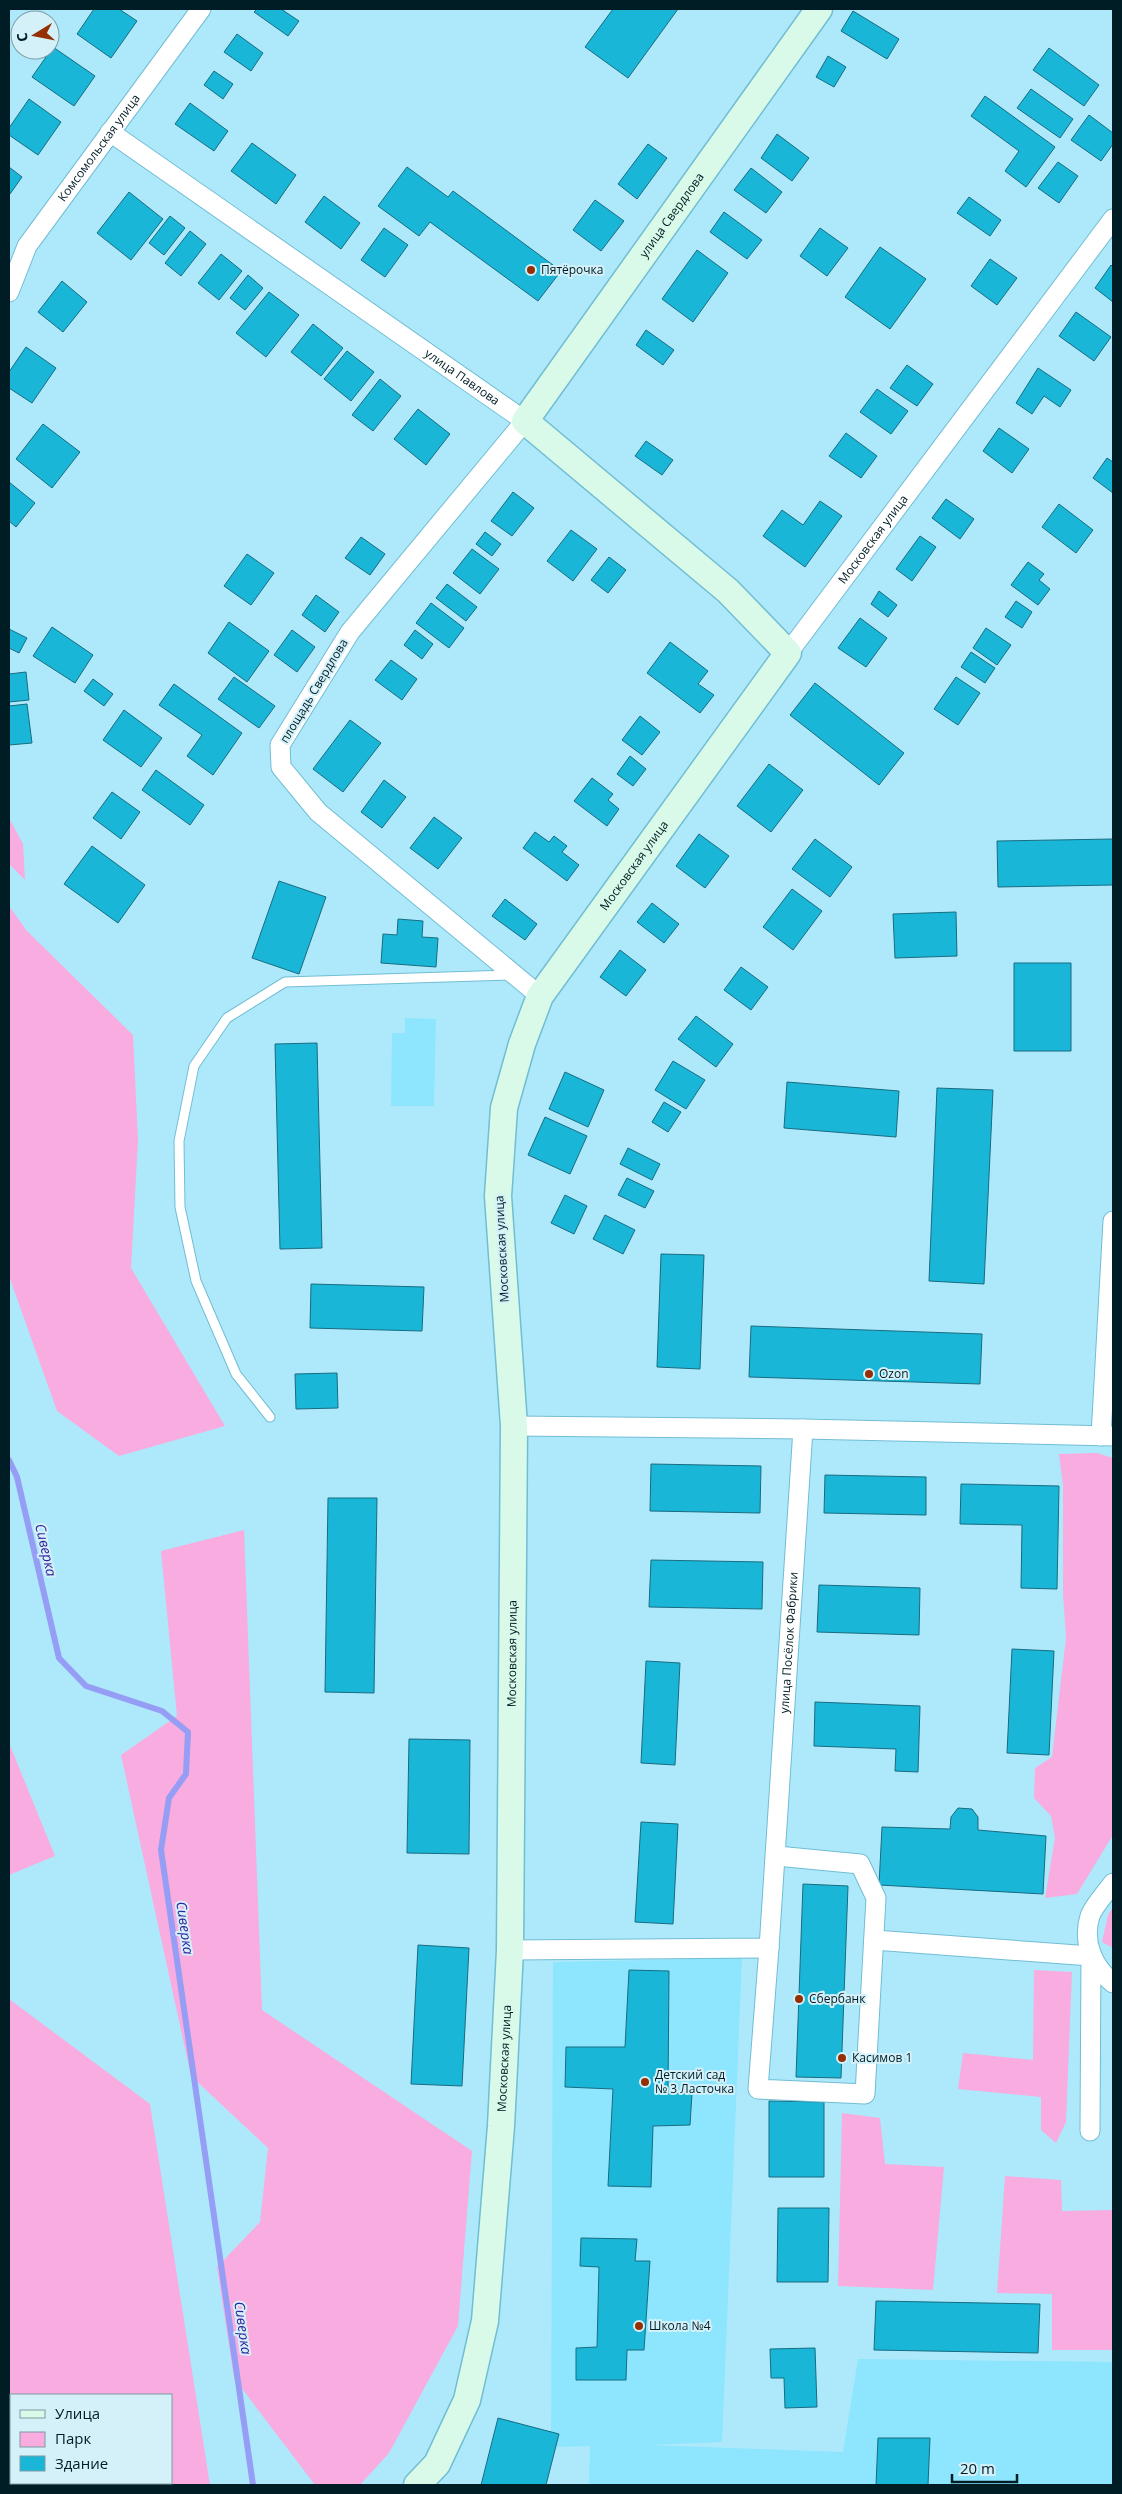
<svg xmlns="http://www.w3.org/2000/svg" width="1122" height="2494" font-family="'Open Sans',sans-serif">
  <rect width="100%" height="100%" fill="#aee9fb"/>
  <path fill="#8de5fe" d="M405 1018 436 1019 434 1106H391L392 1033H405Z
    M742 1958 722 2442 649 2445 843 2452 858 2359 1113 2362V2485H589L590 2446 551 2447 553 1962Z"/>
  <path fill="#f8ace0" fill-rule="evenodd" d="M9 818 23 844 25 880 9 864Z
    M9 906 27 931 133 1035 138 1140 131 1268 225 1426 119 1456 57 1411 9 1276Z
    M1097 1453 1113 1458V1835L1077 1894 1045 1898 1055 1838 1051 1816 1034 1798 1035 1768 1052 1757 1066 1638 1063 1594V1486L1059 1454Z
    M244 1530 262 2010 472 2151 458 2326 389 2453 360 2485H315L234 2378 217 2267 260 2222 268 2148 191 2076 121 1755 177 1716 161 1551Z
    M9 1743 55 1856 9 1875Z
    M1113 1907V1948L1102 1942 1108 1915Z
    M1034 1970 1072 1972 1066 2122 1056 2143 1041 2130V2097L958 2089 963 2053 1033 2060Z
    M9 1999 150 2104 210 2485H9ZM171 2395V2483H11V2395Z
    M842 2113 880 2118 885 2164 944 2167 933 2290 838 2286Z
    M1005 2176 1061 2180 1062 2211 1113 2210V2350H1052V2294L997 2293Z"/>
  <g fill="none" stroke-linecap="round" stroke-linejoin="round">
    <path stroke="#959df4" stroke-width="6" d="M9 1460 17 1477 59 1658 86 1686 162 1711 188 1732 186 1774 169 1798 161 1850 253 2485"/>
  </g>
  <path fill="#1ab6d8" stroke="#186c80" d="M94 9H119L137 21 111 58 77 34Z
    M257 9H281L299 21 288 36 254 12Z
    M613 9H678L628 78 585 47Z
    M853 11 899 39 887 59 841 31Z
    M237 34 263 53 251 71 224 52Z
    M53 47 95 76 74 106 32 77Z
    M1049 48 1099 85 1084 106 1033 70Z
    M828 56 846 67 834 87 816 77Z
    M214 71 233 84 223 99 204 85Z
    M1031 89 1073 119 1060 138 1017 108Z
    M985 96 1055 147 1026 187 1005 171 1019 151 971 116Z
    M29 99 61 122 38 155 9 135V128Z
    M190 103 228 131 214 151 175 124Z
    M1089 115 1113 133V144L1101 161 1071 140Z
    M777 134 809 158 792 181 761 158Z
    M252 143 296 175 276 204 231 171Z
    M648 144 667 158 637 199 618 184Z
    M1058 162 1078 176 1059 203 1038 188Z
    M9 167 22 177 10 194H9Z
    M407 167 448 197 453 191 561 271 538 301 430 222 419 236 378 206Z
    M751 168 782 192 766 213 734 190Z
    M129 192 163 219 131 260 97 233Z
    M324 196 360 223 341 249 305 222Z
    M969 197 1001 220 990 236 957 213Z
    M595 200 624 221 601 251 573 230Z
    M724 212 762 240 747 259 710 232Z
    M170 216 185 228 164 255 149 243Z
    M384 228 408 245 385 277 361 260Z
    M820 228 848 248 827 276 800 256Z
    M190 231 206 244 181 276 165 263Z
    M880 247 926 279 890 329 845 297Z
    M697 250 728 273 693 322 662 299Z
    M221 254 242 271 219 300 198 283Z
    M990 259 1017 278 997 305 971 286Z
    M1111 265 1113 267V302L1095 288Z
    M248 275 263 288 245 310 230 298Z
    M62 281 87 302 63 332 38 312Z
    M269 292 299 315 266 357 236 333Z
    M1076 312 1111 337 1094 361 1059 336Z
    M313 324 343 348 321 376 291 352Z
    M646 330 674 350 663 365 636 345Z
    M26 347 56 368 32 403 9 388V372Z
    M347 351 374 372 351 401 324 379Z
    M907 365 933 384 917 406 890 388Z
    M1038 368 1071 390 1060 407 1044 396 1032 414 1016 403Z
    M380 379 401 396 373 431 352 415Z
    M877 389 908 411 891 434 860 412Z
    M418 409 450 434 426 465 394 439Z
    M43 424 80 452 52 488 16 459Z
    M999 428 1029 449 1012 473 983 451Z
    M846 433 877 456 861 478 829 456Z
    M646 441 673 460 662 475 635 456Z
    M1107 458 1113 462V493L1093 478Z
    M9 482 35 503 16 527 9 521Z
    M513 492 534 508 512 536 491 521Z
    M946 499 974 519 960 539 932 518Z
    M820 501 842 516 805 567 763 536 782 510 803 525Z
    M1059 504 1093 530 1076 553 1042 527Z
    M571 530 597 549 573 581 547 561Z
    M485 532 501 544 492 556 476 544Z
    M920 536 936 547 912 581 896 569Z
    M361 537 385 554 370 575 345 558Z
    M472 549 499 569 480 594 453 573Z
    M247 554 274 573 251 605 224 586Z
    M609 557 626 570 608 593 591 580Z
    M1028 562 1044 574 1039 580 1050 589 1038 605 1011 585Z
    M447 584 477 607 466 621 436 598Z
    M879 591 897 605 888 617 871 604Z
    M316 595 339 612 325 632 302 615Z
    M1016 601 1032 612 1022 628 1005 617Z
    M431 603 464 628 449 648 416 623Z
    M860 618 887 638 866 667 838 648Z
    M229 622 269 651 247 682 208 653Z
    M52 627 93 655 75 683 33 656Z
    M986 628 1011 645 997 665 973 648Z
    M9 629 27 638 19 653 9 648Z
    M292 630 315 647 297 672 274 655Z
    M415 630 433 644 422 659 404 645Z
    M670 642 708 671 698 684 714 695 700 713 647 673Z
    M971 652 995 668 985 683 961 667Z
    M391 660 417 679 402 700 375 680Z
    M26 672 29 700 9 702V674Z
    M234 677 275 706 259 728 218 699Z
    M956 677 980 693 958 725 934 709Z
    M93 679 113 694 104 706 84 691Z
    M815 683 904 753 879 785 790 715Z
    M174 684 242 733 213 775 187 756 202 735 159 705Z
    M27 704 32 743 9 745V706Z
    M124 710 162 738 141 767 103 740Z
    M640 716 660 732 642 755 622 740Z
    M350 720 381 743 343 792 313 769Z
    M630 756 646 769 633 786 617 774Z
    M769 764 803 790 771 832 737 806Z
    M156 770 204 805 190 825 142 790Z
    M592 778 613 794 608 800 619 809 607 826 574 801Z
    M384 780 406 797 382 828 361 812Z
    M112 792 140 812 121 839 93 818Z
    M434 817 462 838 438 869 410 848Z
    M535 832 549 842 554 836 567 846 562 852 579 865 567 881 523 848Z
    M699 834 729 856 705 888 676 866Z
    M815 839 852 867 830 897 792 869Z
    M1113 839V885L998 887 997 841Z
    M92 846 145 885 118 923 64 884Z
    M279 881 326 897 299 974 252 958Z
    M792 889 822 911 793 950 763 927Z
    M505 899 537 924 525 940 492 916Z
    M652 903 679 924 664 943 637 922Z
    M956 912 957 956 895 958 893 914Z
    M398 919 423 921 422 937 438 938 436 967 381 963 383 934 397 935Z
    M620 950 646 970 626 996 600 977Z
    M1014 963H1071V1051H1014Z
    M741 967 768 987 751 1010 724 990Z
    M696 1016 733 1044 716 1067 678 1039Z
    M317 1043 322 1248 280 1249 275 1044Z
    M673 1061 705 1080 686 1109 655 1090Z
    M565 1072 604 1090 588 1127 549 1109Z
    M787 1082 899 1091 896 1137 784 1128Z
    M937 1088 993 1090 984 1284 929 1281Z
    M664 1102 681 1112 668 1132 652 1122Z
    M545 1117 587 1136 570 1174 528 1155Z
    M628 1148 660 1164 652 1180 620 1164Z
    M627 1178 654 1191 645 1208 618 1195Z
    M565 1195 587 1206 574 1234 551 1223Z
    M605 1215 635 1230 623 1254 593 1239Z
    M661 1254 704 1255 700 1369 657 1367Z
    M311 1284 424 1287 422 1331 310 1328Z
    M751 1326 982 1334 980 1384 749 1377Z
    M337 1373 338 1408 296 1409 295 1374Z
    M651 1464 761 1466 760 1513 650 1511Z
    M825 1475 926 1477V1515L824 1513Z
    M961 1484 1059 1486 1057 1589 1021 1588 1022 1525 960 1524Z
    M328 1498H377L374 1693 325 1692Z
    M651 1560 763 1562 762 1609 649 1607Z
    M819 1585 920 1588 919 1635 817 1632Z
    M1012 1649 1054 1651 1049 1755 1007 1753Z
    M646 1661 680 1663 675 1765 641 1763Z
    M815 1702 920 1706 918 1772 895 1771 896 1749 814 1746Z
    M409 1739 470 1740 469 1854 407 1853Z
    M958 1808 972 1809 978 1817V1830L1046 1836 1043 1894 879 1885 882 1827 950 1829 951 1817Z
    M641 1822 678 1824 673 1924 635 1922Z
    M803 1884 848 1886 841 2078 796 2077Z
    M418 1945 469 1948 462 2086 411 2084Z
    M629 1970 669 1971 668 2093H692L690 2125 653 2126 651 2187 608 2186 613 2089 565 2087 566 2047H625Z
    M769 2101 824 2102V2177H769Z
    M778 2208H829L828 2282H777Z
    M581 2238 637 2239 635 2261H650L644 2350H627L626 2380H576V2348L597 2347 599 2267 580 2266Z
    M876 2301 1040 2304 1038 2353 874 2350Z
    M815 2348 817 2407 785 2408 784 2378H771L770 2349Z
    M498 2418 559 2434 546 2485H481Z
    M878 2438H930L928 2485H876Z"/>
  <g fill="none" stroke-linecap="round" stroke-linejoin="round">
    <defs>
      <path id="service" d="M270 1417 236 1374 196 1281 180 1207 179 1141 194 1066 227 1018 285 982 511 975"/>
      <g id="minor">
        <path id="s1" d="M110 132 525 421 350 632 280 745 281 767 318 812 540 996"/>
        <path id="s2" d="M9 292 27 246 201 9"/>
        <path id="s3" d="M788 653 1113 219"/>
        <path d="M514 1426 803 1429 1113 1436"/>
        <path d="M1101 1436 1113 1221"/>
        <path d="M1113 1883C1106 1893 1094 1905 1090 1916 1082 1942 1093 1967 1113 1983"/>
        <path d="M874 1940 1091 1956 1090 2131"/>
        <path d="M769 1948 758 2089 865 2094 876 1898 860 1864 777 1856"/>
        <path id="s4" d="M510 1950 769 1948 803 1429"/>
      </g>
      <g id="secondary">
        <path id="s5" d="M417 2485 437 2464 467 2400 485 2321 501 2126 510 1950 514 1426 498 1196 504 1108 522 1044 540 996 788 653 728 591 525 421 819 9"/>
      </g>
    </defs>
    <use href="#service" stroke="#71bdd3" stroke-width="11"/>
    <use href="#minor" stroke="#71bdd3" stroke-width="21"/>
    <use href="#secondary" stroke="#71bdd3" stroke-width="29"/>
    <use href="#service" stroke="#fff" stroke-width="9"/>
    <use href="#minor" stroke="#fff" stroke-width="19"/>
    <use href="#secondary" stroke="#d9fae8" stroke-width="26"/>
  </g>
  <g fill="#952f04" stroke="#d4f1fa" stroke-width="2">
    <circle cx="531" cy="270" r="5"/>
    <circle cx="869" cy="1374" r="5"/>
    <circle cx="799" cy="1999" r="5"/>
    <circle cx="842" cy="2058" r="5"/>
    <circle cx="645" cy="2082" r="5"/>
    <circle cx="639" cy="2326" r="5"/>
  </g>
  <g text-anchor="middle" stroke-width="4" stroke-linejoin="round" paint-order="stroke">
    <g font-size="12" fill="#001c24" stroke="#d4f1fa">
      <text dy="4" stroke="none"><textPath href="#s2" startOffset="171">Комсомольская улица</textPath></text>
      <text dy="4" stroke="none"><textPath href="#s5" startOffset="2540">улица Свердлова</textPath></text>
      <text dy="4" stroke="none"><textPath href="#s1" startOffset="429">улица Павлова</textPath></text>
      <text dy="4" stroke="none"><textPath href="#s3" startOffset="142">Московская улица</textPath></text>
      <text transform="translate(314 691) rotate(-59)" y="4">площадь Свердлова</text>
      <text dy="4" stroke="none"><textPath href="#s5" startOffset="1674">Московская улица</textPath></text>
      <text transform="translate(502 1249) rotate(-93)" y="4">Московская улица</text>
      <text dy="4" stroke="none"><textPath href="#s4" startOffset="565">улица Посёлок Фабрики</textPath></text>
      <text dy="4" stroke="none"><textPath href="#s5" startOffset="849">Московская улица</textPath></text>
      <text dy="4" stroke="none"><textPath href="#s5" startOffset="444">Московская улица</textPath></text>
    </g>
    <g font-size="12" fill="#001c24" stroke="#d4f1fa" text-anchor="start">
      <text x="541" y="274">Пятёрочка</text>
      <text x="879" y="1378">Ozon</text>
      <text x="809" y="2003">Сбербанк</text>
      <text x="852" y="2062">Касимов 1</text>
      <text x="655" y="2079">Детский сад<tspan x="655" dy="14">№ 3 Ласточка</tspan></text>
      <text x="649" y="2330">Школа №4</text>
    </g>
    <g font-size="14" font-style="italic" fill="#33229e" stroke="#d4f1fa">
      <text transform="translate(46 1550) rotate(77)" y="5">Сиверка</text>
      <text transform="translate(185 1928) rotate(82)" y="5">Сиверка</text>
      <text transform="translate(243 2328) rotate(82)" y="5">Сиверка</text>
    </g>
  </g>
  <rect width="1122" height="2494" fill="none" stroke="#001c24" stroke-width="20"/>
  <rect x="10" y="2394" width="162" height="90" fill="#d4f1fa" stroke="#7f9ca4"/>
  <rect x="20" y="2410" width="25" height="8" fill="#d9fae8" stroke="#7f9ca4"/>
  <text x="55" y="2419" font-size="15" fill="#001c24">Улица</text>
  <rect x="20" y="2432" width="25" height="15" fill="#f8ace0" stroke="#7f9ca4"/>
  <text x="55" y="2444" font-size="15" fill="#001c24">Парк</text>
  <rect x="20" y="2456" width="25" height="15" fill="#1ab6d8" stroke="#7f9ca4"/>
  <text x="55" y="2469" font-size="15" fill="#001c24">Здание</text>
  <g transform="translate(35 35) rotate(260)"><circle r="24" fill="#d4f1fa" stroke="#7f9ca4"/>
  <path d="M0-4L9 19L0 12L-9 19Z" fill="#952f04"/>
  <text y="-8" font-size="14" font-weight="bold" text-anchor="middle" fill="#001c24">С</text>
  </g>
  <path d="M952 2474v8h65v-8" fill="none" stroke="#001c24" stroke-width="2.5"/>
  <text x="960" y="2474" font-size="15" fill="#001c24" stroke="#d4f1fa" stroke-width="4" paint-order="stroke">20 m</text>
</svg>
